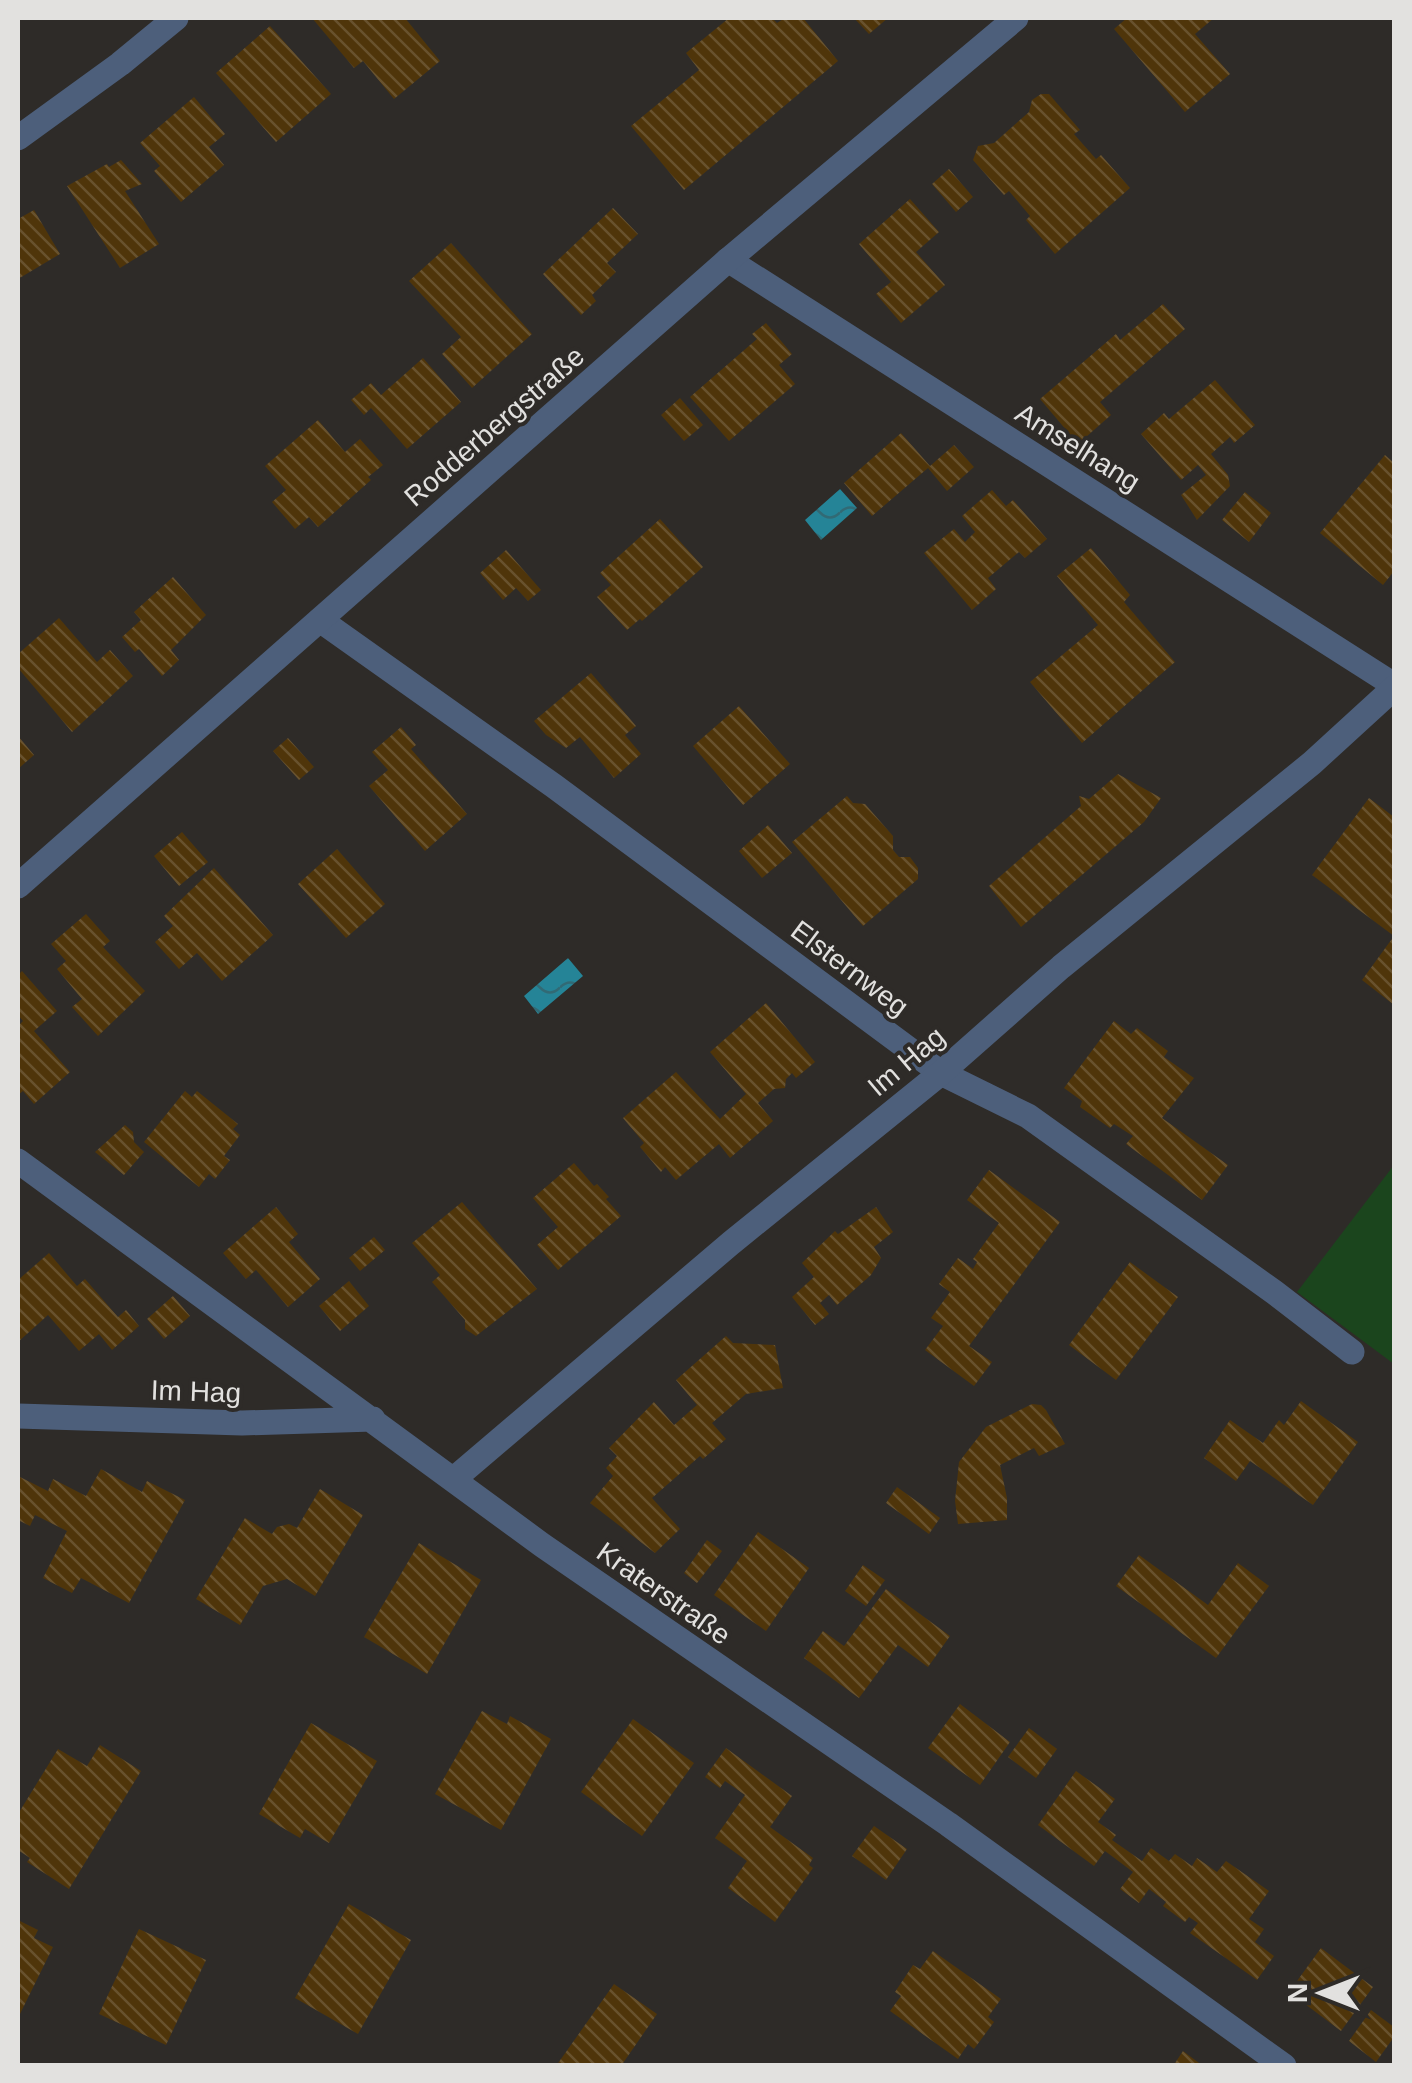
<svg xmlns="http://www.w3.org/2000/svg" width="1412" height="2083" font-family="Arial,sans-serif">
  <defs>
    <pattern id="water-waves" width="16" height="10" patternUnits="userSpaceOnUse" patternTransform="scale(2.5)"><rect width="16" height="10" fill="#258497"/><path d="M0 5q4-4 8 0t8 0" fill="none" stroke="#316a75"/></pattern>
    <pattern id="building-back-hatch" width="6" height="6" patternUnits="userSpaceOnUse" patternTransform="scale(2.5)"><rect width="6" height="6" fill="#4f350a"/><path d="M-1 5l2 2M0 0l6 6M5-1l2 2" fill="none" stroke="#68522d"/></pattern>
  </defs>
  <rect width="100%" height="100%" fill="#2e2b28"/>
  <path fill="#1b451d" d="M1394 1165V1364L1297 1292Z"/>
  <path fill="url(#water-waves)" d="M840 489 857 508 821 540 805 520Z
    M568 958 583 976 538 1014 524 996Z"/>
  <path fill="url(#building-back-hatch)" d="M312 18H405L440 61 394 99 363 61 354 68Z
    M729 18H772L777 23 785 18H803L838 61 684 190 631 126 699 70 686 53Z
    M854 18H888L869 34Z
    M1127 18H1214L1195 34 1230 74 1185 112 1114 29Z
    M270 26 331 94 276 142 216 73Z
    M1041 94H1049L1080 130 1074 134 1096 159 1101 155 1130 188 1055 254 1026 220 1030 216 1009 191 1004 195 973 160 978 146 994 143 1029 112 1032 100Z
    M194 97 225 134 209 147 224 165 181 202 154 171 160 166 140 143Z
    M121 160 142 184 125 191 159 244 120 268 67 186 107 164 109 167Z
    M949 169 973 197 956 212 932 184Z
    M910 199 939 232 916 252 945 285 901 323 876 294 891 282 859 244Z
    M613 208 638 234 607 263 616 272 592 295 596 301 581 315 543 274Z
    M34 210 60 254 18 279V219Z
    M451 243 532 334 472 388 442 354 461 337 409 281Z
    M1163 304 1185 329 1100 402 1111 415 1078 444 1040 399 1116 334 1120 340Z
    M766 323 792 354 779 365 795 384 729 441 690 397 757 339 752 334Z
    M423 358 461 402 407 449 371 408 364 415 351 400 371 383 381 395Z
    M1215 380 1255 425 1234 443 1230 437 1211 454 1228 475 1230 486 1197 520 1181 495 1206 475 1198 465 1181 480 1141 434 1164 413 1169 419Z
    M680 398 703 425 684 441 661 415Z
    M318 420 345 452 360 439 383 465 368 477 371 480 318 527 309 517 295 529 272 502 286 490 265 466Z
    M901 433 930 466 954 445 974 467 947 491 928 468 872 516 844 483Z
    M1385 455 1394 463V571L1383 585 1320 533Z
    M992 490 1006 506 1013 500 1047 539 1025 558 1019 552 988 578 996 589 972 610 924 553 954 529 965 542 975 532 962 516Z
    M1245 492 1271 513 1249 542 1222 520Z
    M660 519 703 567 642 621 640 619 627 630 597 597 611 585 600 573Z
    M1091 548 1130 595 1124 602 1175 662 1082 743 1030 682 1098 625 1057 576Z
    M506 550 541 590 528 601 516 588 503 600 480 573Z
    M173 577 206 615 171 650 179 660 162 676 139 649 135 652 122 637 141 620 134 612Z
    M59 618 97 662 110 650 133 676 72 732 18 668V654Z
    M591 673 636 726 625 735 641 754 614 778 580 737 566 748 546 735 534 721Z
    M739 706 790 764 743 805 693 746Z
    M401 727 416 745 411 749 467 814 425 851 369 786 388 770 372 752Z
    M18 736 34 755 18 769Z
    M288 738 314 767 299 780 273 751Z
    M1118 774 1161 798 1144 822 1021 927 989 886 1081 806 1079 796 1089 799Z
    M847 796 853 803 865 804 893 836V850L899 857H910L918 868V879L863 926 792 842Z
    M1369 798 1394 817V1005L1362 980 1394 936 1312 875Z
    M768 825 792 853 762 878 739 851Z
    M182 832 208 862 179 886 154 856Z
    M337 849 385 904 346 938 298 884Z
    M214 868 273 935 222 981 197 953 179 969 155 942 173 926 164 916Z
    M86 914 110 941 103 947 145 991 98 1036 72 1007 82 999 57 969 66 961 51 944Z
    M22 971 57 1011 34 1031 70 1072 34 1104 23 1091 18 1095V1026L23 1021 18 1015V975Z
    M766 1003 815 1062 796 1078 792 1073 786 1079 785 1088 774 1089 758 1103 773 1121 730 1158 719 1144 676 1180 665 1167 661 1172 640 1147 644 1143 623 1118 676 1072 720 1119 746 1094 710 1052Z
    M1114 1021 1131 1034 1137 1028 1168 1051 1164 1057 1194 1078 1162 1118 1228 1165 1202 1200 1126 1144 1133 1136 1114 1124 1110 1128 1080 1107 1082 1101 1064 1088Z
    M185 1091 192 1097 197 1091 238 1124 233 1129 240 1135 224 1156 230 1160 215 1179 209 1174 199 1187 144 1142Z
    M125 1125 133 1132 134 1142 144 1152 124 1175 95 1152Z
    M574 1163 594 1186 597 1184 609 1197 606 1199 621 1216 558 1270 537 1245 558 1227 533 1198Z
    M989 1170 1060 1222 969 1346 992 1362 974 1386 925 1350 943 1326 931 1318 950 1292 939 1284 958 1258 973 1269 977 1262 973 1259 999 1223 967 1200Z
    M462 1202 537 1289 476 1336 465 1329V1320L432 1282 440 1275 412 1243Z
    M276 1207 298 1234 289 1242 320 1279 288 1307 256 1270 246 1279 223 1253Z
    M876 1207 893 1232 874 1247 881 1258 871 1275 837 1305 829 1295 820 1303 829 1314 815 1325 792 1297 814 1277 802 1263 835 1231 838 1234Z
    M374 1237 385 1250 360 1271 349 1258Z
    M49 1253 77 1286 85 1279 118 1317 126 1310 139 1326 112 1350 99 1334 79 1351 48 1315 18 1342V1280Z
    M1130 1262 1178 1297 1116 1380 1069 1345Z
    M349 1281 369 1306 340 1331 319 1306Z
    M173 1296 190 1316 164 1339 147 1319Z
    M726 1336 733 1343 775 1345 783 1388 746 1394 712 1423 726 1439 703 1459 700 1456 652 1498 680 1529 655 1553 590 1503 613 1476 606 1468 617 1456 609 1448 654 1402 674 1425 697 1405 676 1380Z
    M1301 1401 1358 1442 1313 1505 1250 1461 1236 1481 1204 1458 1230 1420 1263 1443 1279 1420 1284 1425Z
    M1032 1404 1041 1405 1046 1410 1065 1444 1039 1456 1034 1448 1000 1465 1007 1498V1520L958 1524 955 1501 959 1462 986 1427Z
    M101 1469 142 1492 147 1481 185 1500 129 1603 81 1578 72 1593 43 1578 67 1531 35 1515 30 1526 18 1520V1476L48 1491 53 1479 86 1496Z
    M897 1487 940 1518 929 1534 886 1503Z
    M320 1489 363 1515 315 1596 287 1579 263 1586 240 1625 196 1599 245 1518 272 1534 277 1527 289 1524 297 1528Z
    M758 1532 809 1568 766 1631 714 1595Z
    M707 1540 722 1551 697 1583 684 1573Z
    M419 1543 481 1580 427 1674 364 1637Z
    M1139 1555 1208 1605 1238 1563 1269 1586 1216 1658 1116 1586Z
    M863 1565 885 1580 866 1606 845 1591Z
    M886 1589 950 1636 928 1667 898 1645 859 1698 804 1658 823 1631 844 1646Z
    M960 1704 1010 1742 980 1785 928 1748Z
    M482 1711 507 1724 510 1716 551 1739 501 1830 435 1794Z
    M633 1719 694 1763 642 1836 581 1792Z
    M311 1723 377 1761 329 1843 305 1829 300 1838 259 1814Z
    M1029 1728 1057 1749 1036 1778 1008 1757Z
    M100 1745 141 1771 69 1889 27 1862 30 1858 18 1850V1814L58 1749 87 1766Z
    M726 1748 792 1796 770 1827 813 1858 809 1865 813 1868 775 1922 728 1888 747 1861 715 1838 745 1795 725 1781 720 1788 705 1777Z
    M1076 1771 1115 1799 1098 1822 1116 1835 1112 1840 1142 1861 1151 1848 1169 1861 1175 1854 1192 1866 1197 1858 1217 1872 1226 1861 1269 1891 1249 1919 1264 1929 1255 1942 1274 1956 1257 1980 1190 1933 1198 1923 1189 1917 1185 1922 1163 1906 1166 1902 1149 1889 1139 1903 1120 1889 1133 1872 1105 1851 1094 1866 1038 1825Z
    M874 1826 907 1849 886 1880 852 1856Z
    M349 1904 411 1940 358 2034 295 1998Z
    M18 1920 38 1930 34 1938 53 1947 18 2018Z
    M139 1929 206 1960 166 2045 99 2014Z
    M1321 1948 1373 1987 1341 2031 1289 1992Z
    M933 1951 1001 1999 988 2017 994 2022 974 2049 968 2044 958 2059 890 2011 901 1996 895 1992 913 1965 920 1969Z
    M614 1984 657 2014 621 2066H556Z
    M1371 2010 1394 2027V2037L1376 2062 1349 2041Z
    M1183 2051 1203 2066H1173Z"/>
  <g fill="none" stroke-linecap="round" stroke-linejoin="round">
    <path stroke="#4d5f7b" stroke-width="25" d="M728 260 1394 685
      M320 620 554 786 941 1073 1028 1116 1274 1292 1352 1352"/>
    <path stroke="#4d5f7b" stroke-width="25" d="M18 138 120 64 176 18
      M18 886 728 260 1016 18
      M18 1161 542 1545 948 1824 1284 2066
      M18 1416 242 1423 373 1419
      M455 1478 731 1243 941 1073 1061 967 1312 763 1394 688"/>
  </g>
  <g text-anchor="middle" stroke-width="8" stroke-linejoin="round" paint-order="stroke">
    <g font-size="28" fill="#e2e1df" stroke="#2e2b28">
      <text transform="translate(494 426) rotate(-41)" y="10">Rodderbergstraße</text>
      <text transform="translate(1078 447) rotate(32)" y="10">Amselhang</text>
      <text transform="translate(850 968) rotate(37)" y="10">Elsternweg</text>
      <text transform="translate(906 1061) rotate(-40)" y="10">Im Hag</text>
      <text transform="translate(196 1391) rotate(2)" y="10">Im Hag</text>
      <text transform="translate(664 1593) rotate(35)" y="10">Kraterstraße</text>
    </g>
  </g>
  <rect width="1412" height="2083" fill="none" stroke="#e2e1df" stroke-width="40"/>
  <g transform="translate(1322 1993) rotate(270)" stroke="#2e2b28" stroke-width="8" paint-order="stroke">
  <path d="M0-8L18 38L0 25L-18 38Z" fill="#e2e1df"/>
  <text y="-15" font-size="28" font-weight="bold" text-anchor="middle" fill="#e2e1df">N</text>
  </g>
</svg>
